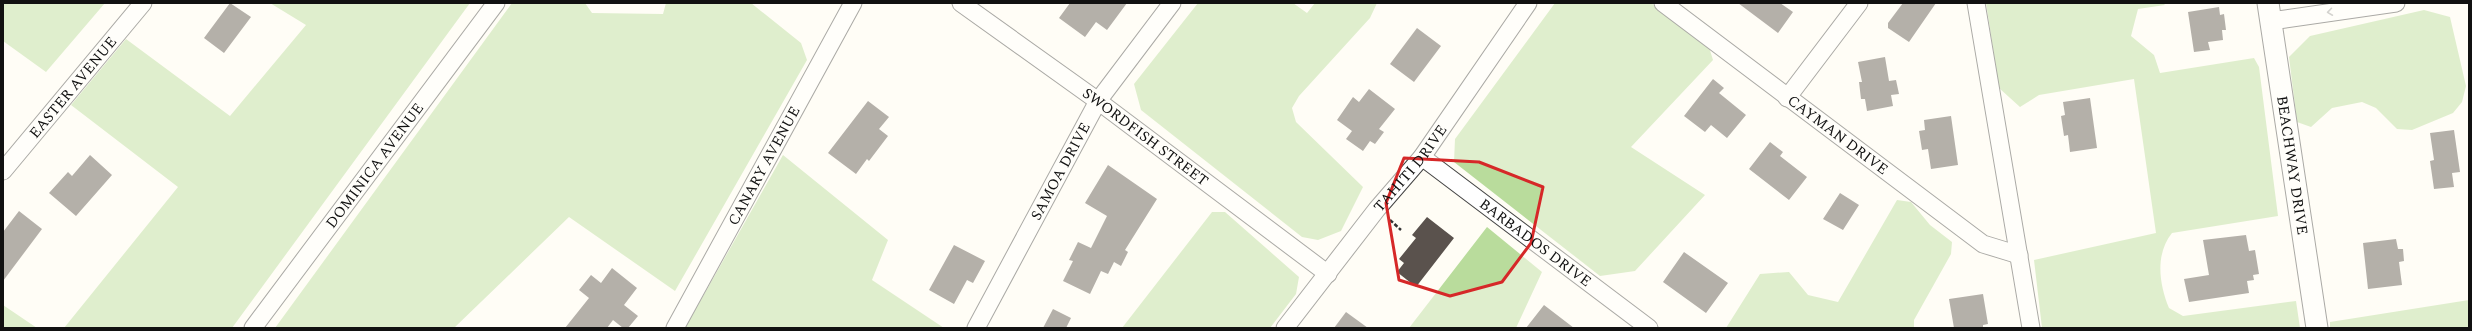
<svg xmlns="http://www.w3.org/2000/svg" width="2472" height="331" font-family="Spectral,serif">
  <rect width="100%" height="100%" fill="#fffdf5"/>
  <path fill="#b9dc9c" d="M3 3H105L46 72 3 41Z
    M270 3H470L232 328H64L178 187 71 105 126 39 230 116 306 25Z
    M512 3H585L592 13 663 14 666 3H751L801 43 807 60 675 291 569 217 454 328H275Z
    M1198 3H1293L1307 13 1315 3H1377L1370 18 1299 96 1292 108 1296 122 1363 187 1341 231 1318 240 1302 237 1141 110 1134 84Z
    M1555 3H1651L1708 44 1713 60 1631 147 1705 195 1635 271 1600 276 1454 162 1455 139Z
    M1986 3H2163L2165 5 2138 9 2131 36 2154 55 2160 73 2254 58 2259 67 2278 216 2172 233C2155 254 2159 284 2169 308L2183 316 2296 301 2300 328H2042L2034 260 2156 233 2134 79 2039 95 2020 107 1999 88Z
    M2424 10 2450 17 2466 86 2462 102 2453 113 2412 130 2397 129 2376 108 2362 102 2332 108 2311 127 2297 122 2289 57 2310 36Z
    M783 155 888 240 872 280 944 328H685Z
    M1897 200 1911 202 1930 225 1952 242 1951 254 1914 320V328H1726L1760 274 1789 272 1808 295 1838 302Z
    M1212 212H1225L1299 277 1296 294 1270 328H1122Z
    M1487 227 1542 272 1516 328H1409Z
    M2469 300V328H2330V322Z
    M3 305 37 328H3Z"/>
  <path fill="#5a524d" d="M230 3 251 17 224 53 204 38Z
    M1070 3H1127L1107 30 1096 22 1085 37 1059 18Z
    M1738 3H1780L1793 12 1778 33Z
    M1903 3H1936L1909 42 1888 28V23Z
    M2219 7 2220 15 2224 14 2226 30H2222L2223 40 2208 42 2210 50 2194 52 2188 12Z
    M1417 28 1441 46 1414 82 1390 64Z
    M1885 57 1889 81 1896 80 1899 94 1891 95 1893 106 1867 111 1865 99H1861L1859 82H1862L1858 62Z
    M1713 79 1724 88 1719 93 1746 115 1727 138 1711 125 1705 132 1684 116Z
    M1369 89 1395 109 1379 129 1384 132 1375 144 1370 141 1363 151 1346 139 1352 131 1337 120 1353 97 1359 102Z
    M2090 98 2097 148 2070 152 2068 135 2064 136 2061 116 2065 115 2063 102Z
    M868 101 889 117 879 129 888 136 869 161 867 159 856 174 828 153Z
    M1951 116 1958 165 1931 169 1928 149 1922 150 1919 131 1925 130 1924 120Z
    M2454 130 2460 172 2452 173 2454 187 2434 189 2430 161 2434 160 2430 133Z
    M1770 142 1783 152 1780 156 1807 177 1789 200 1749 169Z
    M90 155 112 175 76 216 49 193 68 172 72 176Z
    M1108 165 1157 199 1125 250 1128 252 1121 266 1114 262 1108 274 1101 271 1090 294 1063 281 1073 261 1069 260 1078 242 1091 248 1107 216 1085 203Z
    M1840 193 1859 205 1843 230 1823 219Z
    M19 211 42 229 3 281V232Z
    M1427 217 1454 238 1416 287 1397 272 1404 263 1399 259 1416 238 1412 235Z
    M2246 235 2249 251 2255 250 2259 274 2253 275 2254 280 2247 281 2249 293 2189 302 2184 279 2209 275 2203 240Z
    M2396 239 2398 249H2403L2404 261 2399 262 2402 285 2368 289 2363 243Z
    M954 245 985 261 973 283 967 280 954 304 929 290Z
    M1684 252 1728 283 1706 313 1663 282Z
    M612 268 637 288 624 305 638 316 628 328H623L613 320 607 328H565L589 298 579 290 591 275 601 283Z
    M1983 294 1988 324 1983 325V328H1954L1949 299Z
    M1544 305 1574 328H1526Z
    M1053 309 1071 318 1066 328H1043Z
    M1346 312 1368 328H1334Z"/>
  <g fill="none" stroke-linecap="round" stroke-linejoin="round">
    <defs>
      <g id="minor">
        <path id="s1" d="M961 3 1098 101 1328 274"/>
        <path id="s2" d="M1663 3 1983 244 2019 255"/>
        <path d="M1976 3 2031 328"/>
        <path d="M2271 21 2396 3"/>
        <path d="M1787 98 1859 3"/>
        <path id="s3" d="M1422 157 1649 328"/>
        <path id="s4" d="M3 171 143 3"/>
        <path id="s5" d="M253 328 496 3"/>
        <path id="s6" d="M675 328 853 3"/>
        <path id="s7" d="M976 328 1098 101 1172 3"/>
        <path id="s8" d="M1285 328 1377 209 1422 157 1528 3"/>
      </g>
      <g id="tertiary">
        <path id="s9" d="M2268 3 2317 328"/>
      </g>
    </defs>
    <use href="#minor" stroke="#444" stroke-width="19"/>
    <use href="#tertiary" stroke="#444" stroke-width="23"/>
    <path stroke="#333" stroke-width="2.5" stroke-dasharray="4 2" stroke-linecap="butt" d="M1390 220 1401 230"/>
    <use href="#minor" stroke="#fff" stroke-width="17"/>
    <use href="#tertiary" stroke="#fff" stroke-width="21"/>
  </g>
  <defs><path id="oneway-chevron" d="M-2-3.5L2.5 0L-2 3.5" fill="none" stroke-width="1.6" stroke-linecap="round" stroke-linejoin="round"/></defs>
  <use stroke="#a0a0a0" href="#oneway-chevron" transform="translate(2330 12) rotate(172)"/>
  <path d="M0 0H2472V331H0ZM1404 158 1479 162 1543 187 1531 243 1502 282 1450 296 1399 280 1386 203Z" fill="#fffdf5" fill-opacity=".55" fill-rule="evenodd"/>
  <path fill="none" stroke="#d62828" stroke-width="3" stroke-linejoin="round" d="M1404 158 1479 162 1543 187 1531 243 1502 282 1450 296 1399 280 1386 203Z"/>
  <g text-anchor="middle" stroke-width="4" stroke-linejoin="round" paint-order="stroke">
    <g font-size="15" fill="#111" stroke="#fff">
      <text dy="5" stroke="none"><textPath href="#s4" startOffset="109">EASTER AVENUE</textPath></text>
      <text dy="5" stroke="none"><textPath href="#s2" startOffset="219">CAYMAN DRIVE</textPath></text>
      <text dy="5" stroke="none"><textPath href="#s1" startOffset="228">SWORDFISH STREET</textPath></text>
      <text dy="5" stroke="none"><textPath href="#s6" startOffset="185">CANARY AVENUE</textPath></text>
      <text dy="5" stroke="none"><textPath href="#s9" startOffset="164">BEACHWAY DRIVE</textPath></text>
      <text dy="5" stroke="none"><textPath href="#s5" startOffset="203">DOMINICA AVENUE</textPath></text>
      <text dy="5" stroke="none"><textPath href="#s8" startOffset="203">TAHITI DRIVE</textPath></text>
      <text dy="5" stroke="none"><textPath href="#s7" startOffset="178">SAMOA DRIVE</textPath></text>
      <text dy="5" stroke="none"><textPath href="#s3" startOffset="142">BARBADOS DRIVE</textPath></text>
    </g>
  </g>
  <rect width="2472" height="331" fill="none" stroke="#111111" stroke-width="8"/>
</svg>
